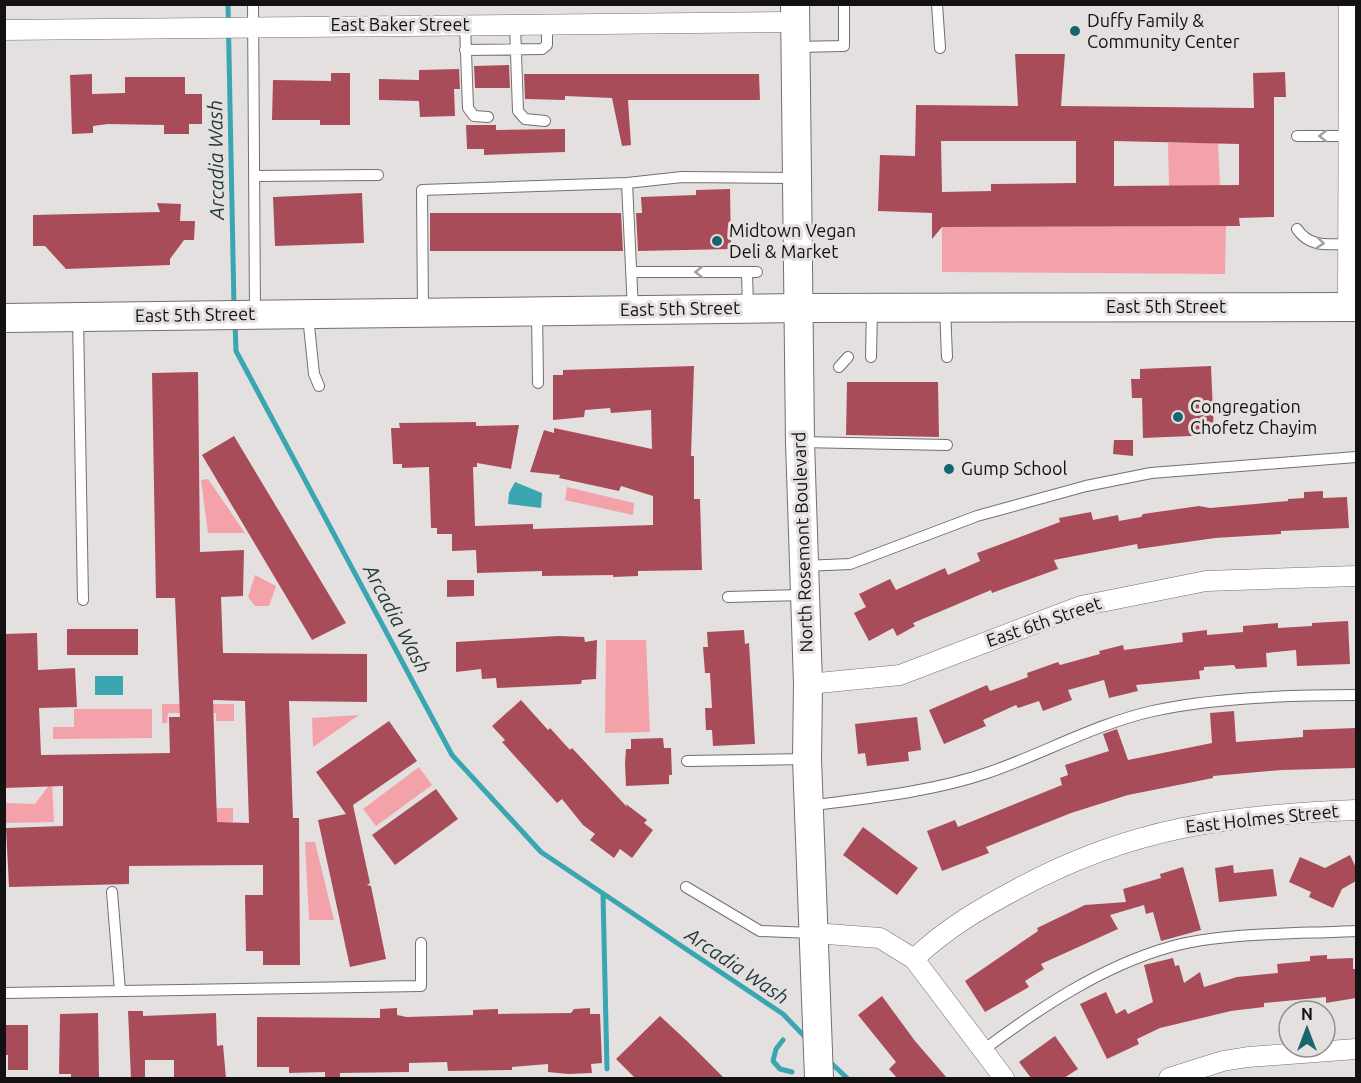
<svg xmlns="http://www.w3.org/2000/svg" width="1361" height="1083" font-family="Ubuntu,sans-serif">
  <rect width="100%" height="100%" fill="#e5e0e0"/>
  <path fill="#f3a2aa" d="M1168 143H1218L1220 186H1169Z
    M1226 226 1225 274 942 272V227Z
    M208 479 245 533H208L201 480Z
    M567 487 634 503 633 515 565 500Z
    M255 575 276 586 269 606H255L248 597Z
    M606 640H646L650 732 605 733Z
    M162 704H234V721H216V713H168L167 723H162Z
    M74 709H152V738L53 739V727H74Z
    M359 715 313 747 312 718Z
    M419 767 432 785 376 826 363 809Z
    M52 781 54 822 5 823V803L35 804Z
    M233 808V822L149 823 148 809Z
    M305 842H315L334 920H309Z"/>
  <path fill="#39a6b2" d="M515 482 542 493 541 508 508 504 509 493Z
    M95 676H123V695H95Z"/>
  <g fill="none" stroke-linecap="round" stroke-linejoin="round">
    <path stroke="#39a6b2" stroke-width="5" d="M228 4 234 307
      M235 322 236 351 452 755 541 852 783 1014 807 1039
      M603 894 607 1069
      M783 1040 776 1049 773 1061 780 1069 792 1072
      M829 1061 847 1078"/>
  </g>
  <path fill="#a94c59" fill-rule="evenodd" d="M1015 54H1065L1061 106 1254 108 1253 73 1285 72 1286 97H1274V217L1239 218 1240 226 942 227 932 239V213L878 211 880 155 915 156 916 105 1018 106ZM941 141H1076V183L991 184V191L942 192ZM1114 141 1239 144V185L1114 186Z
    M509 65 510 88H475L474 66Z
    M459 69 460 89H454L455 116 420 117 419 101 379 100V79L419 80V70Z
    M331 73H350V125H320V120H272L273 80 331 81Z
    M92 74V94L125 93V77H185V94H202V124H189V134H164V125L108 124 93 126V133L72 134 70 75Z
    M524 74H759L760 100H628L631 145 622 146 612 98 565 96V100L525 99Z
    M466 125H496V130L565 129V152L484 155V149H467Z
    M730 189 731 249 638 251 636 213H642L641 197 696 195V190Z
    M362 193 364 243 275 246 273 197Z
    M157 203 181 204 180 221H195L194 240H184L170 259V265L66 269 45 246H33V215L160 212Z
    M430 213H621L623 251H430Z
    M694 366 691 456H694V499H700L702 570 638 571V576L613 577V575L542 576V571L477 573 476 550 452 551V534H437V528H431L429 467 402 468V464H393L391 428H400L399 423 476 422V426L519 425 511 469 477 463V467H473L475 526 533 524V529L653 525V496L621 486 619 491 559 478 560 475 530 472 544 430 554 433V428L652 449 651 410 611 413 610 408 585 410 584 417 553 420V375H563V370Z
    M1211 366 1214 435 1143 438 1142 398H1132L1131 379H1140V369Z
    M198 372 200 552 244 550 243 596 221 597 223 653 367 654V702L289 701 293 818H299L300 965H263V951H246L245 895H263V865L129 866V884L9 887 6 828 63 826V786L4 788V634L37 633 38 670 75 668 77 707 39 708 41 755 170 753 169 717H180L175 598H156L152 373ZM213 700 245 701 249 823 217 822Z
    M847 382H938L939 437 846 435Z
    M234 436 346 623 312 640 202 455Z
    M1114 440H1133V456L1113 454Z
    M1323 491V498L1347 497 1349 528 1281 531V534L1215 538 1138 549 1137 544 1054 560 1058 569 992 593 991 590 913 623 915 626 897 636 893 628 869 641 854 613 866 607 859 594 890 579 896 590 945 568 948 575 980 561 977 553 1060 522 1059 518 1091 512 1093 520 1118 515 1119 521 1141 517 1143 514 1199 506 1210 508 1288 501V499L1304 498V492Z
    M447 580H474V596L447 597Z
    M1348 621 1350 664 1297 666 1296 650 1266 653 1267 667 1236 669 1234 665 1204 667V670L1199 671 1200 679 1136 685 1138 691 1109 698 1104 680 1068 690 1072 700 1043 711 1039 701 1018 708 1016 705 983 720 986 726 944 744 929 710 987 685 990 691 1028 677 1027 673 1058 662 1060 665 1100 654 1099 651 1123 645 1124 650 1183 642 1182 633 1207 630V635L1243 632V626L1278 623V628L1312 626V623Z
    M67 629H138V655H67Z
    M744 630 745 644 749 643 755 744 713 746 712 730H706L705 708H712L710 673H705L703 647H708L707 632Z
    M558 636 584 637 585 642 597 640 596 679 582 680 581 684 497 688 496 678 482 679 481 669 456 672V642Z
    M521 700 548 730 550 728 570 750 572 748 627 807 626 804 647 820 644 823 653 830 632 858 620 849 614 858 590 840 595 834 583 825 562 799 557 803 502 742 505 740 492 726Z
    M1234 711 1236 742 1303 737V730L1356 728V768L1282 770 1213 776V778L1128 795 1071 813 986 847 989 853 942 871 927 831 955 820 958 827 1062 785 1060 778 1068 775 1065 765 1109 751 1103 734 1117 729 1128 760 1212 743 1210 713Z
    M917 717 921 750 908 752 909 761 867 766 865 753 858 754 855 724Z
    M389 721 417 761 353 805 370 883 367 885 371 886 386 959 350 967 318 820 346 814 316 772Z
    M663 738 664 748H671L672 775H669V784L626 786 625 763 626 749H631V739Z
    M436 789 458 819 395 865 372 835Z
    M863 827 918 868 897 895 843 855Z
    M1350 855 1356 868V881L1342 889 1333 908 1309 897 1311 892 1289 882 1300 857 1325 868Z
    M1233 865 1234 873 1273 869 1277 896 1219 902 1215 868Z
    M1183 867 1201 930 1161 941 1153 912 1146 914 1144 905 1110 915 1118 929 1041 964 1044 969 1025 981 1029 987 985 1012 965 981 1038 931 1037 928 1085 905 1126 902 1123 889 1161 878 1160 874Z
    M1327 955V959L1353 958V969H1356V998L1326 1003V997L1264 1003V1007L1231 1011 1160 1028 1137 1039 1139 1044 1107 1059 1080 1004 1106 992 1116 1014 1125 1009 1128 1014 1153 1002 1144 965 1173 958 1175 966 1179 965 1184 983 1200 972 1204 987 1237 977 1278 973 1277 964 1310 961V956Z
    M882 996 915 1041 947 1078H897L889 1069 896 1062 858 1015Z
    M397 1008V1015L407 1017 473 1015V1010L498 1009V1014L571 1013 574 1009 590 1008V1014H600L602 1063 591 1064 592 1073 568 1074 548 1072V1064L512 1067V1070L448 1071 447 1062 409 1063V1072L340 1073V1078H325V1072L289 1073V1067H257V1017L380 1018V1009Z
    M128 1011H143V1016L216 1013 217 1046 223 1045 226 1078H174V1060H145V1078H131Z
    M98 1013 99 1078H71V1074H59L60 1014Z
    M660 1016 688 1042 724 1078H635L616 1059Z
    M5 1025H28V1070H8V1055H4Z
    M1055 1036 1078 1069 1064 1078H1031L1019 1062Z"/>
  <g fill="none" stroke-linecap="round" stroke-linejoin="round">
    <defs>
      <path id="lane" d="M253 4 255 314
        M937 4 940 48
        M465 25 468 108 474 116 488 117
        M515 25 518 111 525 119 545 121
        M796 47 844 46V4
        M465 50 542 49 547 45V24
        M1297 136H1349
        M254 176 378 175
        M627 183 633 310
        M1297 229C1310 248 1328 244 1349 244
        M631 272H757
        M747 272 748 308
        M945 308 947 357
        M423 312 422 190 627 183 682 177 794 178
        M537 312 538 383
        M308 316 314 374 319 386
        M78 317 83 600
        M871 357 872 308
        M839 367 848 357
        M800 442 947 445
        M804 566 850 564 977 516 1086 486 1151 473 1356 457
        M728 597 805 595
        M687 761 807 759
        M809 806C868 798 931 792 987 773 1043 754 1095 724 1153 711 1214 697 1294 695 1356 695
        M686 887 760 931 813 933
        M112 892 120 991
        M4 993 421 986V943
        M982 1051C1038 1009 1102 966 1170 947 1223 932 1300 934 1356 931"/>
      <path id="street" d="M4 30 795 22
        M1348 307 1349 4
        M808 684 900 675 1081 606 1206 581 1356 576
        M814 933 880 938 914 959 1004 1078
        M914 959C945 929 981 908 1019 888 1132 827 1230 815 1356 810
        M1169 1078 1223 1061 1248 1057 1356 1049"/>
      <path id="secondary" d="M795 4 800 442 808 684 807 759 819 1078
        M4 318 799 308 1356 307"/>
    </defs>
    <use href="#lane" stroke="#746f6f" stroke-width="12"/>
    <use href="#street" stroke="#746f6f" stroke-width="21"/>
    <use href="#secondary" stroke="#746f6f" stroke-width="30"/>
    <use href="#lane" stroke="#fff" stroke-width="10"/>
    <use href="#street" stroke="#fff" stroke-width="20"/>
    <use href="#secondary" stroke="#fff" stroke-width="28"/>
  </g>
  <defs><path id="oneway-chevron" d="M-2-3.5L2.5 0L-2 3.5" fill="none" stroke-width="1.6" stroke-linecap="round" stroke-linejoin="round" transform="scale(1.5)"/></defs>
  <g stroke="#a1a0a0">
    <use href="#oneway-chevron" transform="translate(1323 136) rotate(-180)"/>
    <use href="#oneway-chevron" transform="translate(1320 243) rotate(6)"/>
    <use href="#oneway-chevron" transform="translate(699 272) rotate(179)"/>
  </g>
  <g fill="#19656e" stroke="#e5e0e0" stroke-width="2">
    <circle cx="1075" cy="31" r="6"/>
    <circle cx="717" cy="241" r="6"/>
    <circle cx="1178" cy="417" r="6"/>
    <circle cx="949" cy="469" r="6"/>
  </g>
  <g text-anchor="middle" stroke-width="6" stroke-linejoin="round" paint-order="stroke">
    <g font-size="18" fill="#131111" stroke="#e5e0e0" text-anchor="start">
      <text x="1087" y="27">Duffy Family &amp;<tspan x="1087" dy="21">Community Center</tspan></text>
      <text x="729" y="237">Midtown Vegan<tspan x="729" dy="21">Deli &amp; Market</tspan></text>
      <text x="1190" y="413">Congregation<tspan x="1190" dy="21">Chofetz Chayim</tspan></text>
      <text x="961" y="475">Gump School</text>
    </g>
    <g font-size="18" fill="#131111" stroke="#e5e0e0">
      <text x="400" y="31">East Baker Street</text>
      <text x="1166" y="313">East 5th Street</text>
      <text transform="translate(680 309) rotate(-1)" y="6">East 5th Street</text>
      <text transform="translate(195 315) rotate(-1)" y="6">East 5th Street</text>
      <text transform="translate(803 542) rotate(-92)" y="6">North Rosemont Boulevard</text>
      <text transform="translate(1044 622) rotate(-19)" y="6">East 6th Street</text>
      <text transform="translate(1262 819) rotate(-6)" y="6">East Holmes Street</text>
    </g>
    <g font-size="20" font-style="italic" fill="#223a3d" stroke="#e5e0e0">
      <text transform="translate(216 160) rotate(-91)" y="7">Arcadia Wash</text>
      <text transform="translate(397 619) rotate(62)" y="7">Arcadia Wash</text>
      <text transform="translate(737 966) rotate(34)" y="7">Arcadia Wash</text>
    </g>
  </g>
  <rect width="1361" height="1083" fill="none" stroke="#131111" stroke-width="12"/>
  <g transform="translate(1307 1029)"><circle r="28" fill="#e5e0e0" stroke="#918d8d" stroke-width="1.5"/>
  <path d="M0-4.5L10 22L0 15L-10 22Z" fill="#19656e"/>
  <text y="-9" font-size="16" font-weight="bold" text-anchor="middle" fill="#131111">N</text>
  </g>
</svg>
